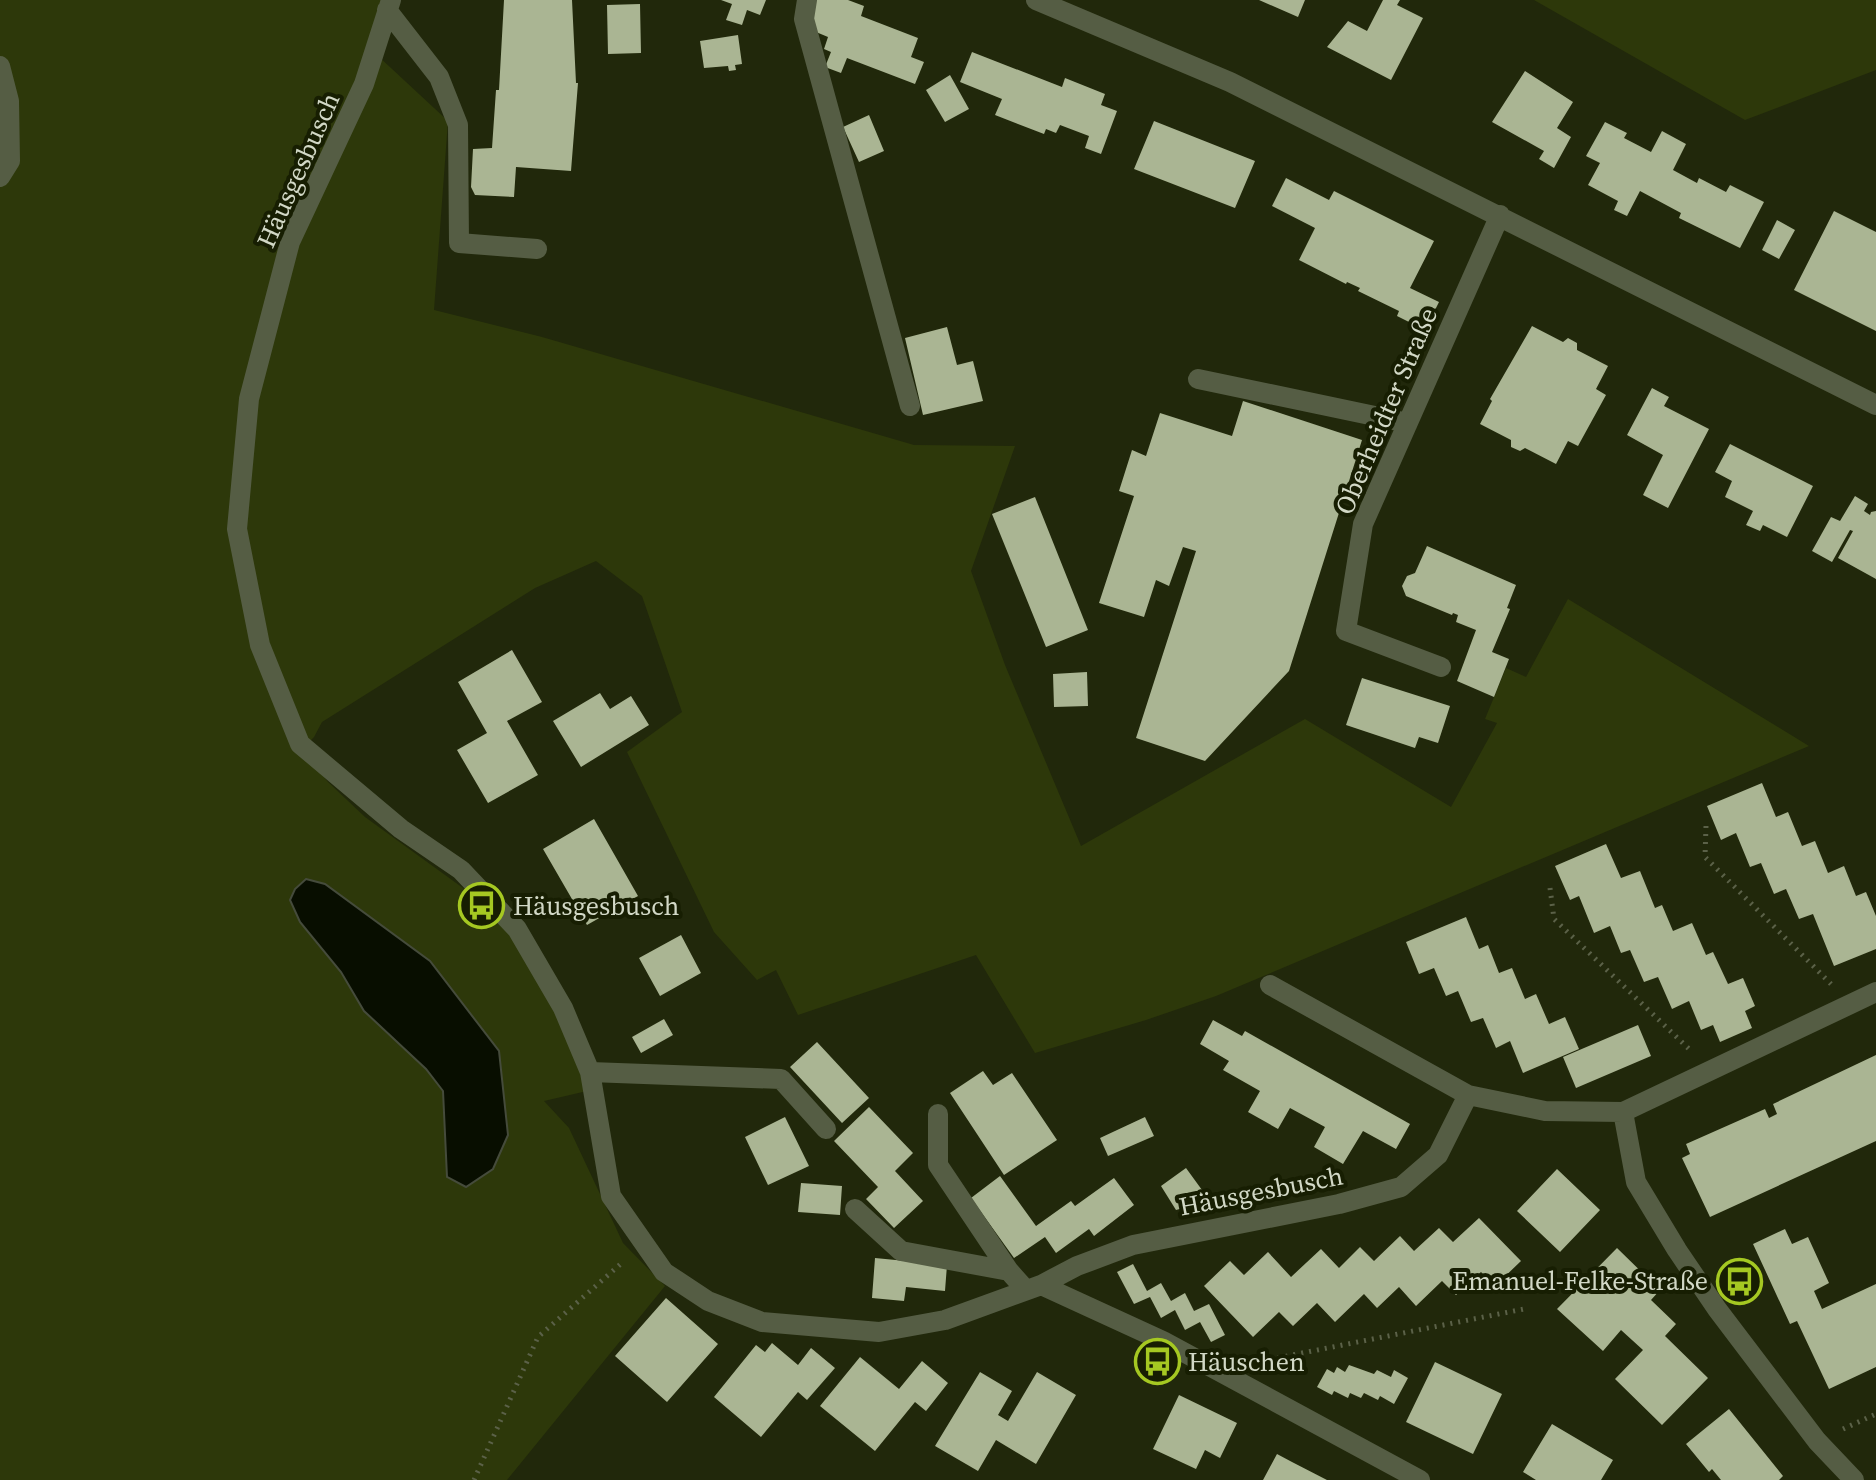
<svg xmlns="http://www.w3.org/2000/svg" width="1876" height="1480" font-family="'Source Serif 4',serif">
  <rect width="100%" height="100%" fill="#21280b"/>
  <path fill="#2d380a" d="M0 0H395L377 55 448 121 434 310 542 337 914 445 1015 446 971 571 1005 665 1081 846 1305 719 1451 807 1497 723 1485 719 1506 668 1526 677 1568 599 1809 746 1216 996 1146 1020 1035 1053 976 955 798 1015 776 970 757 980 714 932 627 752 682 712 642 596 596 561 535 588 322 722 314 737 301 750 328 782 365 817 492 909 555 997 587 1091 544 1101 569 1128 623 1243 665 1286 507 1480H0Z
    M1534 0H1876V70L1745 120Z"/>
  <path fill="#080e00" stroke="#454b3b" stroke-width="2" d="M306 879 325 884 430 961 499 1051 508 1135 493 1169 466 1187 447 1177 443 1091 426 1069 364 1011 341 972 300 922 290 900 295 889Z"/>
  <path fill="#aab593" d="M504 0H572L576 83H578L571 171 516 167 514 197 475 195 471 187 473 149 492 148 496 90H499Z
    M721 0H766L760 15 747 10 742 25 726 20 732 4Z
    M815 0H848L864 6 861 16 918 38 911 57 924 62 915 84 847 58 841 73 825 67 831 52 824 49 828 37 816 32 811 9Z
    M1259 0H1305L1298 17Z
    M1383 0H1400L1397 5 1423 18 1391 80 1327 47 1348 21 1367 31Z
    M640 4 641 53 608 54 607 5Z
    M738 35 742 64 735 65 736 70 729 71 728 66 704 68 700 41Z
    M972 52 1062 87 1065 78 1105 94 1101 105 1117 111 1101 154 1085 148 1089 136 1060 125 1056 133 1046 129 1044 134 995 115 1002 99 960 82Z
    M1525 71 1573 102 1557 128 1571 137 1554 168 1539 159 1544 151 1492 122Z
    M950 75 969 109 945 122 926 90Z
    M869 115 884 151 859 162 843 127Z
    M1154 121 1255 161 1235 208 1134 169Z
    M1605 122 1627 133 1624 138 1651 152 1662 131 1686 144 1673 170 1697 183 1699 178 1726 192 1730 185 1764 202 1740 248 1679 218 1681 213 1640 191 1627 216 1614 210 1618 201 1588 185 1600 163 1586 156Z
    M1286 178 1329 200 1334 191 1434 241 1410 288 1439 302 1425 330 1397 316 1399 311 1358 291 1360 288 1347 282 1346 284 1299 260 1315 228 1272 206Z
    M1834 211 1876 232V331L1794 290Z
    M1777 220 1795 230 1779 259 1762 250Z
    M1532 326 1563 342 1568 338 1577 343V350L1608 366 1596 389 1606 395 1578 446 1568 441 1556 464 1525 448 1520 451 1511 447V440L1480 424 1492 401 1490 399Z
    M947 327 957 365 973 361 983 401 923 415 905 338Z
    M1652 388 1669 397 1664 406 1709 429 1668 508 1643 495 1663 455 1627 435Z
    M1243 401 1362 440 1289 671 1205 761 1136 738 1196 551 1183 547 1169 586 1156 580 1144 617 1099 603 1134 496 1119 491 1132 450 1146 456 1160 413 1232 436Z
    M1730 444 1813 486 1787 537 1763 525 1760 531 1746 525 1753 511 1725 497 1732 481 1715 472Z
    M1855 496 1868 504 1864 511 1870 515 1871 512 1876 511V579L1838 558 1853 531 1850 530 1832 562 1812 551 1831 517 1840 521Z
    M1035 497 1088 630 1046 647 992 514Z
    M1427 546 1516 585 1507 608 1510 609 1492 652 1509 659 1494 697 1457 681 1476 630 1456 622 1458 615 1453 613 1452 615 1406 596 1402 586 1407 576 1415 573Z
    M512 650 542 702 507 721 538 775 488 803 457 750 487 733 458 682Z
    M1087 672 1088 706 1054 707 1053 674Z
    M1362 678 1450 706 1438 743 1419 737 1415 748 1346 725Z
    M600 693 610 709 631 696 649 725 581 767 553 721Z
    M1762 783 1776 817 1788 812 1802 846 1815 841 1828 873 1844 866 1856 896 1866 892 1876 916V949L1834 966 1813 914 1799 919 1786 889 1774 894 1761 863 1750 867 1736 833 1721 840 1707 806Z
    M594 819 638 896 587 925 543 849Z
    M1606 844 1621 878 1640 871 1655 908 1662 905 1673 931 1692 923 1706 955 1713 952 1728 984 1743 978 1755 1006 1745 1011 1752 1028 1720 1042 1713 1025 1701 1030 1689 1001 1672 1009 1658 977 1644 982 1630 950 1621 953 1610 926 1594 933 1579 896 1570 900 1555 866Z
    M1466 917 1479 949 1488 945 1499 973 1512 968 1525 999 1536 994 1549 1024 1565 1017 1579 1049 1523 1073 1510 1041 1496 1048 1483 1018 1471 1022 1458 991 1446 996 1434 968 1419 974 1406 942Z
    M681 935 701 973 660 996 639 958Z
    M664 1019 673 1035 641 1053 632 1037Z
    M1213 1020 1242 1036 1245 1031 1410 1124 1396 1149 1363 1131 1343 1164 1314 1147 1325 1127 1290 1108 1278 1129 1248 1112 1260 1091 1223 1070 1229 1061 1200 1044Z
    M1638 1025 1651 1056 1576 1088 1563 1057Z
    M817 1042 869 1098 842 1123 790 1067Z
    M1876 1055V1141L1710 1217 1682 1158 1690 1154 1686 1144 1765 1109 1769 1118 1777 1114 1773 1104Z
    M983 1071 993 1085 1012 1073 1057 1140 1004 1175 950 1093Z
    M869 1107 913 1153 895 1171 923 1201 894 1228 866 1199 878 1187 834 1141Z
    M785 1117 809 1166 768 1185 745 1137Z
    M1145 1117 1154 1136 1108 1156 1100 1138Z
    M1186 1168 1210 1201 1176 1210 1161 1186Z
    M1557 1169 1600 1210 1560 1252 1517 1211Z
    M1000 1176 1036 1226 1071 1201 1075 1206 1114 1178 1134 1205 1094 1236 1089 1229 1056 1253 1045 1237 1014 1258 971 1198Z
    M801 1183 842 1186 840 1215 798 1212Z
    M1479 1218 1521 1261 1495 1286 1481 1272 1456 1295 1442 1281 1416 1306 1399 1287 1377 1308 1364 1294 1335 1322 1317 1303 1293 1326 1279 1312 1253 1337 1204 1286 1230 1261 1244 1275 1268 1252 1291 1277 1321 1249 1339 1268 1360 1247 1374 1261 1400 1236 1414 1251 1439 1228 1453 1242Z
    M1785 1229 1792 1244 1808 1237 1829 1283 1814 1291 1822 1309 1876 1284V1367L1829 1389 1797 1321 1790 1324 1753 1244Z
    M1617 1248 1660 1290 1651 1300 1676 1324 1665 1336 1708 1378 1662 1425 1615 1379 1643 1350 1621 1330 1603 1351 1557 1309Z
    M875 1258 947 1265 945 1291 906 1287 904 1301 872 1298Z
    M1133 1264 1147 1291 1161 1283 1171 1301 1185 1293 1194 1311 1209 1304 1225 1335 1211 1342 1200 1322 1185 1330 1175 1310 1161 1318 1150 1297 1134 1304 1117 1272Z
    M666 1298 718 1344 667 1402 615 1356Z
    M772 1343 798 1365 811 1348 835 1368 807 1400 798 1392 761 1437 714 1397 756 1345 765 1352Z
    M860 1357 899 1389 922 1361 948 1383 926 1411 915 1402 875 1451 820 1406Z
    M1435 1362 1502 1394 1473 1454 1406 1422Z
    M1349 1365 1374 1374 1377 1370 1391 1377 1394 1370 1408 1378 1394 1404 1380 1396 1378 1400 1364 1393 1361 1398 1350 1393 1348 1398 1334 1391 1332 1395 1317 1387 1327 1369 1334 1373 1337 1367 1345 1372Z
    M980 1372 1012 1391 998 1415 1008 1421 1037 1372 1076 1395 1036 1464 996 1440 978 1471 935 1446Z
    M1179 1395 1237 1423 1220 1458 1205 1450 1196 1469 1153 1449Z
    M1729 1409 1783 1476 1779 1480H1721L1712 1469 1709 1472 1686 1444Z
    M1552 1424 1613 1460 1601 1480H1536L1523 1472Z
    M1277 1454 1292 1462 1327 1480H1263Z"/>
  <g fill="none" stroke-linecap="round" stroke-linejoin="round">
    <path stroke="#5b6148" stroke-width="5" stroke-dasharray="2 6" stroke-linecap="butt" d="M1706 826 1705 857 1831 984
      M1550 888 1554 919 1689 1049
      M1262 1361 1524 1309
      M1843 1429 1876 1414
      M474 1480 538 1337 624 1261"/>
    <path stroke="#555d44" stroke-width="20" d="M391 0 364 84 290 242 249 399 237 529 260 645 300 744 401 829 461 870 517 929 563 1008 590 1072 611 1196 664 1272 708 1301 762 1322 879 1332 945 1320 1041 1285 1077 1266 1133 1245 1339 1204 1401 1187 1438 1155 1468 1095
      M807 0 804 19 910 406
      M1036 0 1230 82 1876 405
      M387 10 439 77 458 125 459 243 537 249
      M0 66 9 101 10 161 0 177
      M1198 379 1408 423
      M1441 667 1346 631 1363 524 1500 215
      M1270 985 1468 1095 1545 1111 1623 1112
      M590 1072 781 1079 826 1129
      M938 1114V1165L1009 1271
      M855 1209 901 1251 1009 1271 1025 1289
      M1041 1285 1163 1341 1420 1480
      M1854 1480 1817 1441 1717 1309 1677 1250 1636 1182 1623 1112 1876 992"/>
  </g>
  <defs>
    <symbol id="bus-ring" viewBox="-11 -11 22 22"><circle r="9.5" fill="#171e02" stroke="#a5c822" stroke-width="1.5"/><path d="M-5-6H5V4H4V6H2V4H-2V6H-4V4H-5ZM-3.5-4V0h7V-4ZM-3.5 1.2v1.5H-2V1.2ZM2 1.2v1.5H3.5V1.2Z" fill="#a5c822"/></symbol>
  </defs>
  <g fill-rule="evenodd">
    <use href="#bus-ring" x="456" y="880" width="51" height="51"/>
    <use href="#bus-ring" x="1714" y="1256" width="51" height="51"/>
    <use href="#bus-ring" x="1132" y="1336" width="51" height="51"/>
  </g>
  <g text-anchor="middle" stroke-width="8" stroke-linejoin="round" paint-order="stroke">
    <g font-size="26" fill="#d2d8c6" stroke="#171e02">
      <text transform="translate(298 170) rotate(-66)" y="9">Häusgesbusch</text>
      <text transform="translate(1386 411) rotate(-67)" y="9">Oberheidter Straße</text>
      <text transform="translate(1261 1191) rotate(-11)" y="9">Häusgesbusch</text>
    </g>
    <g font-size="26" fill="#d2d8c6" stroke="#171e02" text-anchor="start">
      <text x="513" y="915">Häusgesbusch</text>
      <text x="1708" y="1290" text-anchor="end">Emanuel-Felke-Straße</text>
      <text x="1188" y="1371">Häuschen</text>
    </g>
  </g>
</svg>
